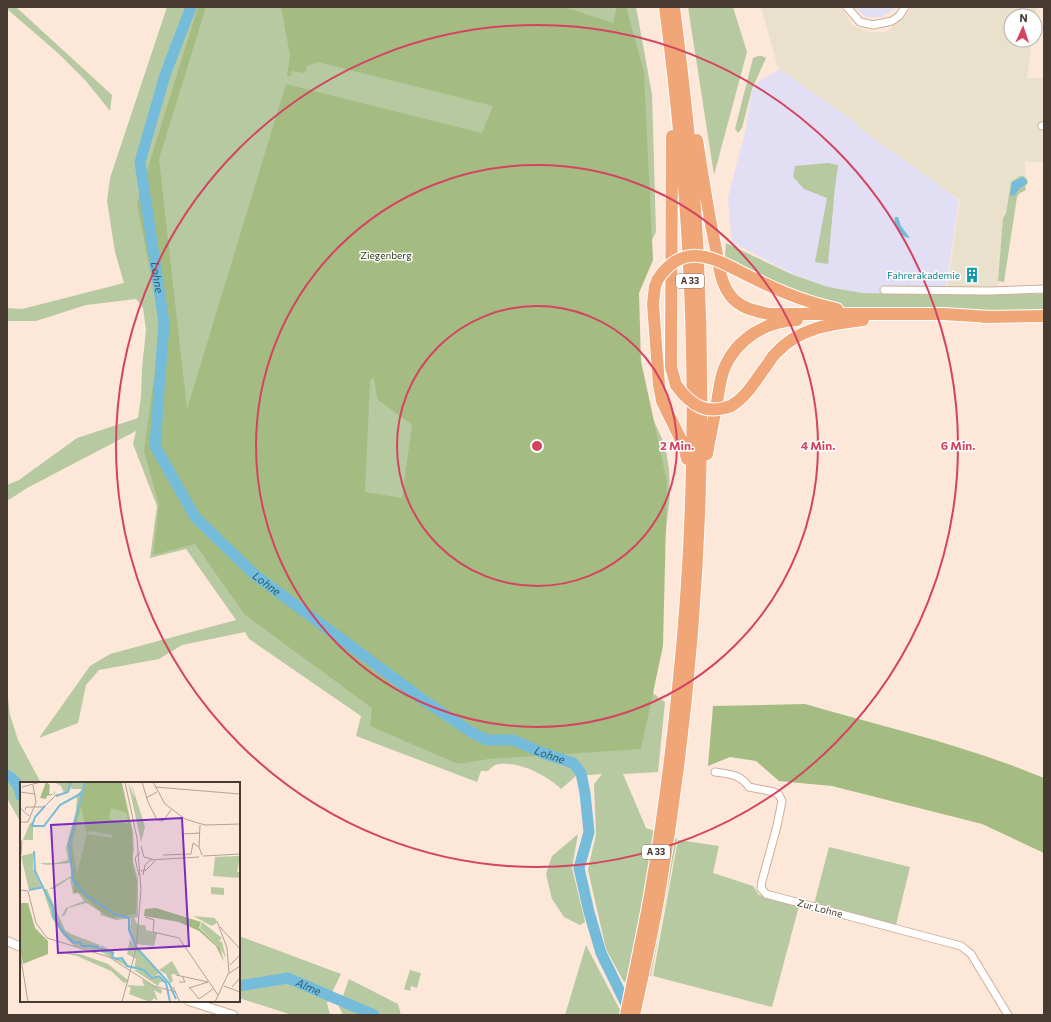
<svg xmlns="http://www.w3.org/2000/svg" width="1051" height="1022" font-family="Commissioner,sans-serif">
  <rect width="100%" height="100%" fill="#fce7d9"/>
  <path fill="#e2def4" d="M854 7H897L882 17H866Z
    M780 69 858 124V126L959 200 946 287H885L884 294 862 293 828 287 791 273 732 242 728 198 745 132 752 91 759 81Z"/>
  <path fill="#eae1cc" d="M761 7H841L852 25 870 32H885L903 19 912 7H1037L1035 21V16H1011V40H1032L1027 78H1044V162H1025L1026 177 1020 176 1011 182 1006 213 1003 217 998 286 947 288 960 200 857 126 858 124 778 68Z"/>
  <path fill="#b7c9a0" d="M7 7H16L112 95 110 111 86 81 59 54 7 9Z
    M167 7H636L652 94 656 232 650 244 632 295 646 404 665 445 669 469 670 495 649 682 654 694 665 702 658 772 623 774 646 828 677 839 651 976 624 982 606 949 588 870 596 834 594 784 602 774 576 776 561 789C547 775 515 759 495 765 493 766 490 769 488 771H481L477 782 356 736 361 716 249 639 245 632 182 645 159 659 99 670 86 685 78 723 39 738 90 666 110 654 236 620 186 549 150 558 157 506 133 444 136 431 27 488 7 501V485L19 480 77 438 138 418 141 396 142 368 146 330 143 308 136 299 86 305 36 321H7V308L22 309 124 283 115 252 107 201 110 178Z
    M688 7H733L747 52 714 175Z
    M758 56H762L766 58 752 89 742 128 738 133 735 129 753 58Z
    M828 163 838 165 835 187 828 264 815 262 827 198 804 189 793 177 795 166Z
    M1020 176C1026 176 1027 178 1028 183L1025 186 1026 190 1020 193 1017 197 1004 282 998 281 1003 218 1006 213 1011 182Z
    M726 243 791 274 828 287 862 293 969 295 1044 294V312L882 311 842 307 790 292 725 258Z
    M7 688 10 715 18 740 41 783H21V823L7 798Z
    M578 834 572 868 585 922 580 925 564 917 552 899 546 874 552 856Z
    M678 840 719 846 713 873 753 886 759 895 799 906 772 1007 653 976Z
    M829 847 910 867 896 925 814 904Z
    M239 936 341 974 327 1003 330 1015H292L239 998Z
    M586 945 620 1010 624 1015H565Z
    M410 970 421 973 417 988 411 986 410 991 404 989Z
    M349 979 398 1004 401 1015H343L339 1007Z"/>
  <path fill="#a4bc82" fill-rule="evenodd" d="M198 7H206L159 159 187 409 286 84 482 133 493 106 318 62 307 66 305 73 292 71 291 76H287L290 55 281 7H564L613 23 617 7H626L644 72 653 260 639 293 641 361 667 482 663 646 641 749 489 759 458 764 370 726 372 708 245 615 195 544 153 555 159 505 144 451 161 327 137 203ZM374 377 377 399 412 425 402 498 365 492 370 381Z
    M805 704C885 727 967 746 1044 778V853L982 824 832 786 779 781 756 761 730 757 708 766 713 706Z"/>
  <path fill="#75bcdb" d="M1023 177 1027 181 1026 184 1019 189 1014 196 1010 195 1012 182Z
    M895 217H898L901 226 910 238C901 237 893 227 895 217Z"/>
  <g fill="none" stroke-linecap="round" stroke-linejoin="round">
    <g stroke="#75bcdb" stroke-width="11">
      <path id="s1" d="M191 7 165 75 140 162 164 323 155 446 195 517 255 575 422 699 471 732 487 740H513L543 753 573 763 581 773 585 793 589 832 579 868 589 912 601 953 629 1010"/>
      <path d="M7 775C16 780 19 786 21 796"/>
      <path id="s2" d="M239 986 288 978 374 1015"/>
    </g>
    <defs>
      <path id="minor" d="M847 7 860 22 873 25 892 21 899 16 905 7
        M1042 126H1044
        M884 290 990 291 1044 289
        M715 772C729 774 740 774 749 787L774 792 779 795 782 801 777 826 762 881 761 888 766 894 961 946 971 954 1008 1015"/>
      <path id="tertiary" d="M7 941 21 947
        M189 1001 233 1015"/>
      <path id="motorway" d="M672 136 671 367 676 385
        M697 140C703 176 708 213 716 249 719 264 720 282 730 295 739 308 755 311 770 314H943L991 317
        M733 268C768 286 799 301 837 309
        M658 279 655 286 653 304 659 385 662 401 684 446 687 459
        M983 317 1044 316
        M731 406C746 397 754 383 764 369 768 364 771 358 775 354 798 328 830 324 863 320
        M707 454C710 436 714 419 717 402 719 391 720 379 724 369 736 339 766 321 797 320
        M626 1015C634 975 643 935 650 895 662 827 671 757 678 688 693 548 696 406 689 266 685 179 676 93 665 7
        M634 1015C643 975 652 935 659 895 696 679 709 459 697 240 693 162 684 85 674 7"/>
    </defs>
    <use href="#minor" stroke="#d0af98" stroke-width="9"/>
    <use href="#tertiary" stroke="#d0af98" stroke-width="10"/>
    <use href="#motorway" stroke="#fff" stroke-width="14"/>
    <use href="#minor" stroke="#fff" stroke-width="7"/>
    <use href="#tertiary" stroke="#fff" stroke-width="8"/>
    <use href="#motorway" stroke="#f1a678" stroke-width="12"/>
    <defs>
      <path id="motorway-bridge" d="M658 279C679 248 703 252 733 268
        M676 385C691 406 706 415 731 406"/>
    </defs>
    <use href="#motorway-bridge" stroke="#fff" stroke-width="14" stroke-linecap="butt"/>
    <use href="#motorway-bridge" stroke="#f1a678" stroke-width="12"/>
  </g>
  <g fill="none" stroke="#d44461" stroke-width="2">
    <circle cx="537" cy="446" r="140"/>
    <circle cx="537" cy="446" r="281"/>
    <circle cx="537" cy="446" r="421"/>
  </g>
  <defs>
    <symbol id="building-bare" viewBox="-9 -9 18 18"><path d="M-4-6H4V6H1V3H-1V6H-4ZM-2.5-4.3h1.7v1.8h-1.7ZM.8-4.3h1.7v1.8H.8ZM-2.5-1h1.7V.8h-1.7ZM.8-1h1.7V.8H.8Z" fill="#0f9aa8" stroke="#fff" stroke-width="2.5" paint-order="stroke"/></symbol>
  </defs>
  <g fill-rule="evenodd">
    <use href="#building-bare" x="961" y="264" width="22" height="22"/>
  </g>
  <g text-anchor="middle" stroke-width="3" stroke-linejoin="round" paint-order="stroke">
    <g fill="#fff" stroke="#7e756f" stroke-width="1">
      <rect x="676" y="274" width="28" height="14" rx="3"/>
      <rect x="642" y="845" width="28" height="14" rx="3"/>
    </g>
    <g font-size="9" font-weight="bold" fill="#473a31">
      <text x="690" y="284">A 33</text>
      <text x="656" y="855">A 33</text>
    </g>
    <g font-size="10" fill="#2f3f14" stroke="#fff">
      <text x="386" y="259">Ziegenberg</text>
    </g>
    <g font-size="10" fill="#0d838f" stroke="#fff" text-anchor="end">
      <text x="960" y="279">Fahrerakademie</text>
    </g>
    <g font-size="10" fill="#473a31" stroke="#fff">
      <text transform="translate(820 908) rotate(15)" y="4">Zur Lohne</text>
    </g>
    <g font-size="11" font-style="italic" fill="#245d73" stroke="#fff">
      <text dy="4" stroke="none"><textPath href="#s1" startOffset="280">Lohne</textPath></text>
      <text dy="4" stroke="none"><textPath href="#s1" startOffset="629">Lohne</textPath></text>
      <text dy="4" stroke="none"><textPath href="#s1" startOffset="965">Lohne</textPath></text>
      <text dy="4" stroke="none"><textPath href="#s2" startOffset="72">Alme</textPath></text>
    </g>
  </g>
  <g transform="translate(20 782)">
    <rect width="220" height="220" fill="#fce7d9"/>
    <path d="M34 0H50V8L44 11 41 4ZM51 0H102L113 50 114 68 112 76 118 97V135L114 136 117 142 126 144V148L137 151 134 164 115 162 110 148 111 136 96 138 80 133 81 130 66 121 48 126 45 133 41 135 46 126 64 119 58 111 53 112 50 96 33 107H29L51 94V81L27 83 19 81H36L48 78 46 65 56 29 57 13 62 7H51ZM108 0 115 17 111 0 125 45 121 60ZM13 40V58H3L10 41ZM13 71V87L22 106 9 108 1 74ZM220 74 217 90H220V96L193 94 195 75ZM191 105 204 106V113L191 112ZM23 107H27L45 148 51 152 80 163 79 170 54 164 44 154 32 136ZM173 134 195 136 197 141 192 144ZM182 140 202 156 199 159 202 160 206 176 200 166 180 146ZM110 157 115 165 140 191 133 195 124 187H114L116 177 107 172ZM81 163 94 170 93 175 103 176 110 186 81 170ZM38 170 60 172 88 182 109 199 104 201 91 189 57 174ZM152 179 160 193 151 192 153 199 150 201 146 192 139 188ZM114 188H124L132 196 139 194 145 200H140L138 204ZM122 197 142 208 141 212 134 208 138 219 134 216 130 220 109 212 111 206 106 203 124 204Z" fill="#b7c9a0"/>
    <path d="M26 0 30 3 29 12H34L35 8V12L27 14 26 17 20 16ZM66 0H101L112 48 113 84 117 99 116 132 93 136 82 131 59 110 54 111 53 83 49 68ZM61 25 67 51 71 49 93 53 92 56 67 52 57 92 52 62ZM91 26 107 31 108 42 89 37ZM0 121H8L15 146 28 159V172L3 182 0 168ZM136 126 181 140 179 146 200 166 204 180 196 164 179 149 159 140 124 134 125 127Z" fill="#a4bc82" fill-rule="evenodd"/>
    <path fill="none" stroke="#75bcdb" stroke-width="2" d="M65 0 49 62 53 98 66 113 95 132 109 136V148L116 165 149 201 156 217M36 14 48 10 51 0M12 44 15 35 25 24M12 44H24L40 23 62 11M14 69 15 89 33 126V134L43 150 54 161 60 160 62 164H73L93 171 92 175 96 177 102 176 107 184 124 188 132 196 139 194 146 201 150 220M9 108 24 105"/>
    <path fill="none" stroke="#b4a296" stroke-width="1" d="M122 0 128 20 137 38 143 39 151 28M133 0 145 22 165 37 185 43 220 42M2 5 21 0M135 5 220 12M0 10 15 12M126 16 137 10M0 26 9 34M5 28 6 25H24L37 12M0 40H8L16 20 13 3M162 52 180 51M0 59H2L1 73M121 64 124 75 132 77M179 65 180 43M143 73 171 72 173 61 179 65 182 73M183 74 220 72M121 89 126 88 135 79M123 93 125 83 130 78 179 75M119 94 115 76 120 70M0 108 8 109 16 141 27 156 89 175 134 204 156 210M125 135 134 138 133 150 159 156 198 213M197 139 207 166 209 191M200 145 220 167M0 171 8 220M210 183 220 173M156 193 188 200M159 200H165L162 194M204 204 220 210M153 205 160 220M212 205 220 196M169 206 188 200M170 206 179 217 193 207M102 220 116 167 121 108 117 56 105 0M195 220 208 192 220 184"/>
    <path fill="#7b2cbf" fill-opacity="0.15" stroke="#7b2cbf" stroke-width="2" d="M162 36 169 164 38 171 31 43Z"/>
    <rect width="220" height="220" fill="none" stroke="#473a31" stroke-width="2"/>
  </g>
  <circle cx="537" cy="446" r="6" fill="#d44461" stroke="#fff" stroke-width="2"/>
  <g font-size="12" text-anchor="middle" font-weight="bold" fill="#d44461" stroke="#fff" stroke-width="3" stroke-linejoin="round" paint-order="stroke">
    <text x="677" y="450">2 Min.</text>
    <text x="818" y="450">4 Min.</text>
    <text x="958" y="450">6 Min.</text>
  </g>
  <rect width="1051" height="1022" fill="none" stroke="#473a31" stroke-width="16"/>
  <g transform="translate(1023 28) rotate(3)"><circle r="19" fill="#ffffff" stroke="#b5b0ad"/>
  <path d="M0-3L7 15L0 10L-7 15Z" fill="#d44461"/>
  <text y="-6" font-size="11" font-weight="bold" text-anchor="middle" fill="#473a31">N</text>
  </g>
</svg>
